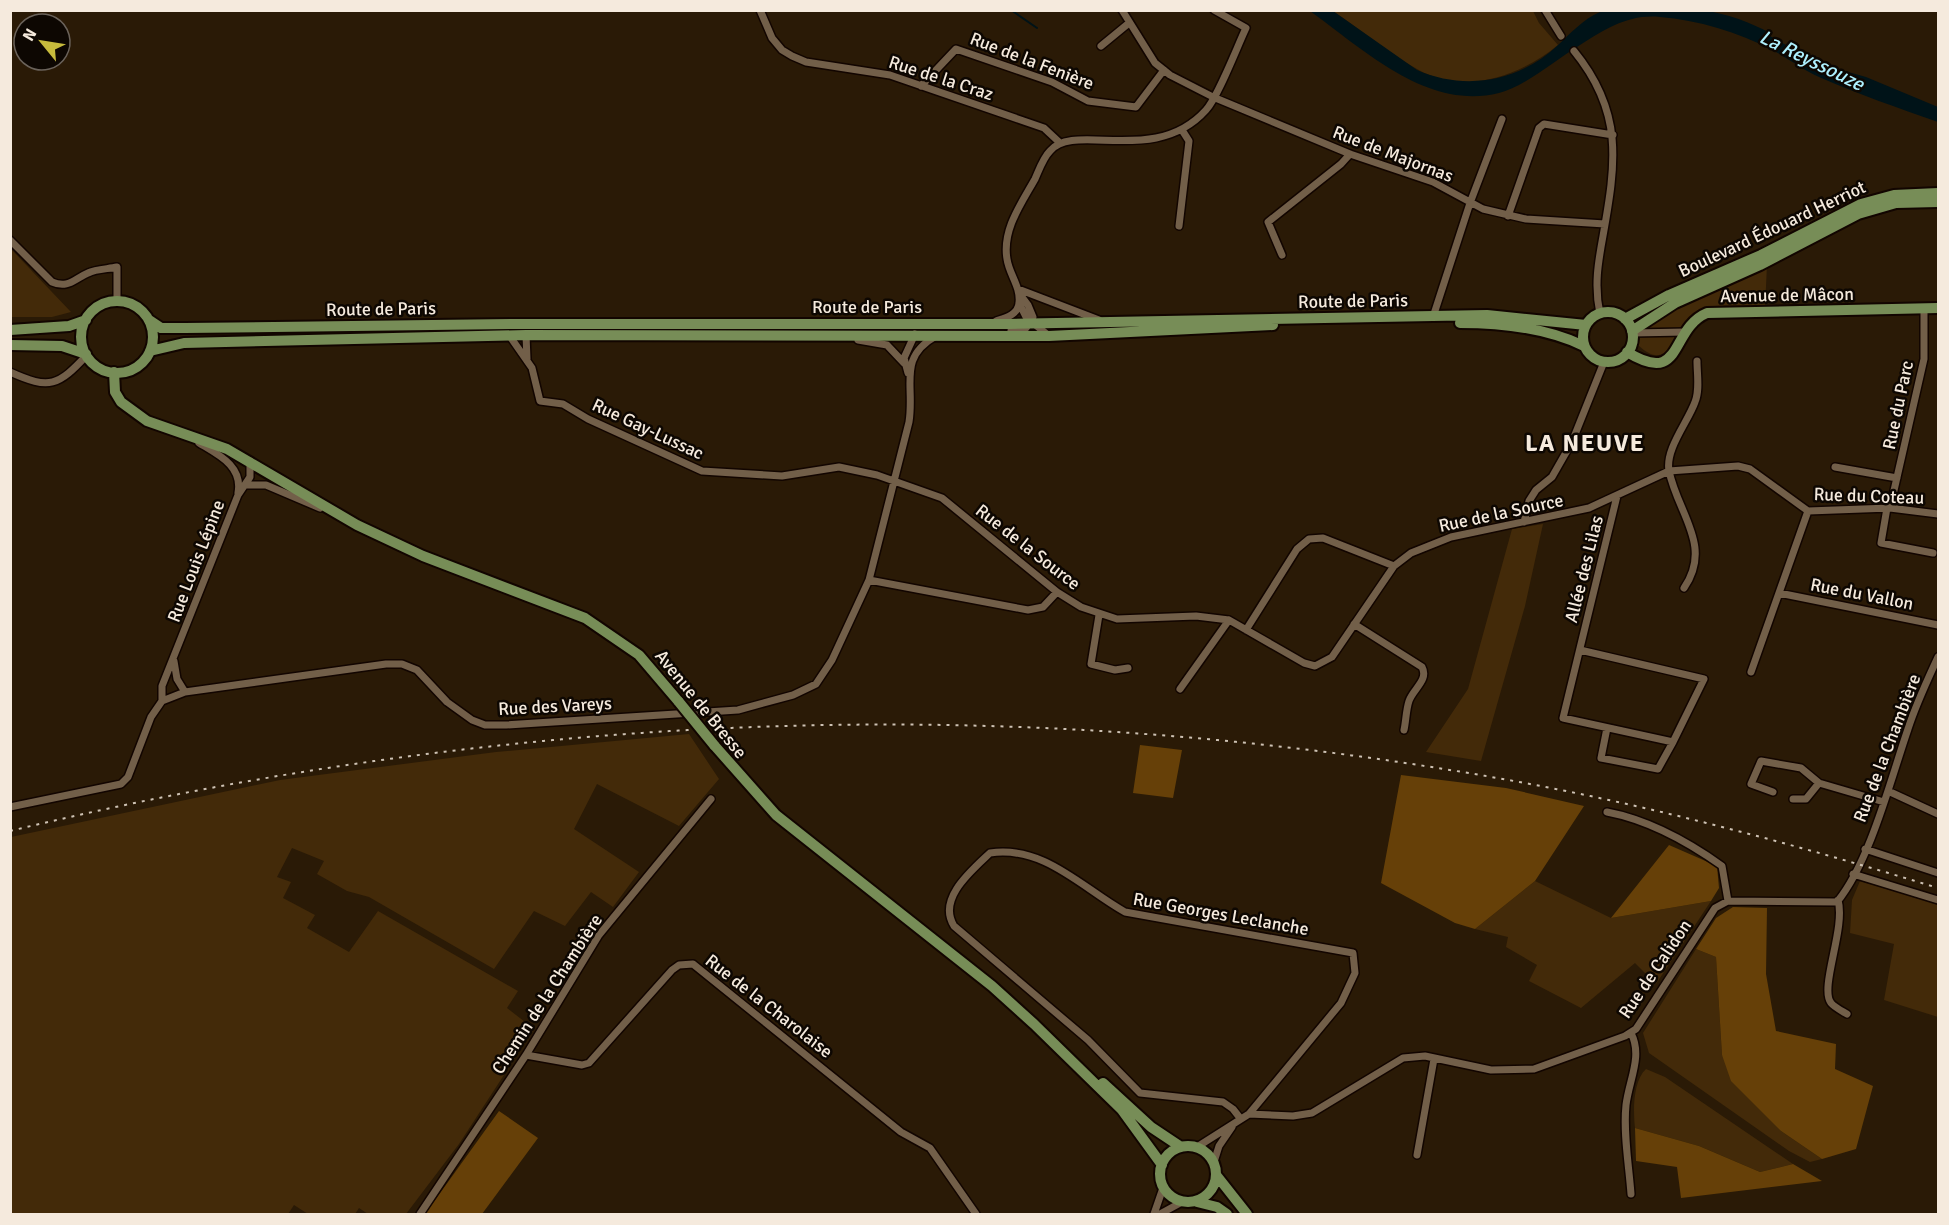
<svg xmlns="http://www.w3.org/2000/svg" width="1949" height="1225" font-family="Signika,sans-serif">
  <rect width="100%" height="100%" fill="#2a1a06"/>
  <path fill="#432a09" d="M1333 11H1533L1539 23 1558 45C1519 77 1464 96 1417 69 1388 53 1361 30 1333 11Z
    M10 249H11L71 312 52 317H11Z
    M1767 265 1765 308C1747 307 1723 303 1705 308 1675 318 1674 379 1638 345L1642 330 1660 314Z
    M1543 524 1525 606 1481 761 1426 752 1468 689 1512 529Z
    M689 734 719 779 679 826 597 784 574 829 639 872 613 907 591 892 565 926 534 911 494 969 369 897 347 891 317 874 324 861 292 848 277 877 291 882 283 898 315 915 307 928 349 952 378 911 518 991 507 1008 534 1029 459 1144 406 1214H368L359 1208 355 1214H308L294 1205 288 1214H11V837L280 780 496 752Z
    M1535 881 1611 918 1711 901 1656 984 1635 963 1581 1008 1529 981 1537 965 1506 947 1508 937 1475 929Z
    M1860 881 1938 904V1017L1884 1000 1894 944 1850 933 1852 900Z
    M1696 949 1716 957 1722 1055 1781 1131 1822 1159 1810 1162 1789 1151 1649 1053 1643 1033Z
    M1646 1069 1665 1077 1793 1164 1760 1172 1699 1146 1635 1128C1633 1110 1633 1081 1646 1069Z"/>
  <path fill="#664008" d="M1140 745 1182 750 1173 798 1133 793Z
    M1401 775 1506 788 1584 806 1535 881 1475 929 1455 923 1381 883Z
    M1669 845 1717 866 1719 888 1711 901 1611 918Z
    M1733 907 1767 908 1766 974 1776 1031 1836 1044 1835 1069 1873 1086 1856 1149 1822 1159 1781 1131 1731 1081 1722 1055 1716 957 1696 949 1716 918Z
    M499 1111 538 1138 482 1214H425Z
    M1635 1128 1699 1146 1760 1172 1793 1164 1822 1181 1681 1198 1677 1167 1636 1161Z"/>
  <path fill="#001318" d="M1310 11H1333L1417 70C1465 91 1518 82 1557 46 1570 34 1583 19 1600 12 1611 7 1691 9 1705 11 1726 13 1752 23 1770 33V36L1820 64 1866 77 1938 107V122C1898 108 1858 94 1819 77 1803 70 1788 58 1772 50 1738 32 1698 20 1660 17 1628 14 1606 29 1580 45 1557 59 1524 87 1499 93 1427 111 1363 49 1310 11Z"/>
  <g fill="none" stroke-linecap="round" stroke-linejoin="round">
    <path stroke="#001318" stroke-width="2" d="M1011 10 1037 28"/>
    <defs>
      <path id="street" d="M760 10 772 38 782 50 792 56 806 62 890 75 1044 128 1059 142
        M1122 10 1155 63 1170 75 1213 97 1350 154 1433 182 1483 209 1526 219 1605 224
        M1545 10 1561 36
        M1101 46 1129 23
        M1574 51C1624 112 1616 163 1603 236 1598 263 1594 286 1600 314
        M921 86 956 49 1052 82 1088 101 1136 107 1164 70
        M1508 216 1539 128 1544 124 1613 135
        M1179 226 1189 141 1182 130
        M10 240 52 282C68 289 74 279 88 273 96 269 108 269 117 267V301
        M1282 255 1268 222 1341 164 1350 154
        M1018 289 1099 320
        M1019 303 1026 317 1049 336
        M1433 317 1470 203 1502 119
        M996 321C1005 318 1018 315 1019 303 1021 287 1009 274 1007 259 1002 230 1021 204 1035 179 1039 170 1043 158 1050 151 1074 121 1155 167 1206 110 1218 97 1237 47 1246 28L1214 10
        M1011 331 1026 328 1033 317 1028 305 1019 293
        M1632 333 1686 332
        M509 335 532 368 540 401 563 404 588 419 702 471 782 476 839 467 877 475 942 498 1057 592 1081 607 1117 619 1196 616 1229 620 1304 663 1315 666 1332 657 1394 566 1411 553 1451 537 1589 508 1669 471 1738 466 1750 469 1808 511 1890 508 1938 514
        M526 335 527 359
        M858 340 887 345 904 363
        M10 372C50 390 58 386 87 355
        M908 373 904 358 915 334
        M199 443C219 455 243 466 238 493
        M1835 467 1897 478
        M246 485H266L320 508
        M1887 508 1881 543 1933 553
        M1890 508 1924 359V308
        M1524 522 1529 501 1536 490 1552 477 1572 442 1604 362
        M869 580 1028 610 1043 607 1057 592
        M1684 588C1713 546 1678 514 1669 471 1665 449 1688 422 1695 402 1700 390 1697 374 1697 361
        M1779 593 1938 625
        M1099 615 1091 664 1115 670 1128 668
        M1354 624 1422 667C1429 680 1413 689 1409 701 1406 710 1406 721 1404 730
        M1246 630 1297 549 1309 539 1323 538 1394 566
        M1580 650 1704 679 1673 742 1563 718 1617 496
        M174 661 177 679 185 692
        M1751 672 1808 511
        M1180 689 1229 620
        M162 701V686L238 495 250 477V461
        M1607 728 1601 758 1658 769 1673 742
        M1888 791 1938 814
        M1773 792 1751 784 1761 761 1801 768 1819 783 1884 802
        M1793 799H1806L1819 783
        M10 807 121 784 128 777 151 717 162 701 185 692 386 664H402L417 670 447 702 472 720 485 725H506L738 710 793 695 816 684 832 660 869 580 909 422C915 385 897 358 936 336
        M1607 812C1649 820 1687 841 1722 866L1728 901
        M1865 849 1938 873
        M1853 874 1938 900
        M1838 900C1846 928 1819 988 1831 1003 1834 1007 1842 1011 1847 1014
        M1631 1033C1643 1056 1629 1080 1626 1105 1623 1133 1629 1166 1631 1194
        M526 1055 582 1065 589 1063 672 970 679 965 693 964 901 1132 930 1148 976 1214
        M1240 1118 1233 1109 1223 1102 1140 1093 1088 1040 954 926C937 899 971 871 990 853 1044 845 1082 888 1125 912L1353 953 1355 973 1341 1003 1249 1114
        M1197 1147 1249 1114 1293 1116 1312 1113 1403 1058 1425 1056 1491 1070 1534 1069 1625 1036 1636 1029 1715 908 1728 901 1837 902C1870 862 1891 778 1908 729 1916 704 1927 681 1938 657
        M1417 1155 1434 1059
        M1214 1162 1219 1146 1232 1127
        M420 1214 526 1055 599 935 711 799
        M1154 1214 1163 1188
        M1160 1214 1182 1202"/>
      <path id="primary" d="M81 337a36 36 0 1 1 72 0a36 36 0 1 1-72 0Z
        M1583 337a25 25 0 1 1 50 0a25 25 0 1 1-50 0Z
        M1625 319 1669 295 1761 255 1861 204 1894 195 1938 193
        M149 320 161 328H185L511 324H1009L1487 315 1586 325
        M1460 323C1501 323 1547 328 1584 346
        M10 330 69 326 86 320
        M1632 331 1675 303 1760 265 1858 214 1896 203 1938 202
        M10 345 62 346 86 354
        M150 351 184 343 526 335 1049 336 1273 325
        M1627 352C1684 387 1669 329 1707 313L1938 308
        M114 372 115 392 121 402 147 421 227 449 357 525 423 556 585 618 639 655 679 702
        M714 745 776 815 992 986 1034 1024 1122 1110 1162 1165
        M1103 1083 1151 1127 1181 1147
        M1160 1174a28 28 0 1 1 56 0a28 28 0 1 1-56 0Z
        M1217 1176 1247 1214
        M1197 1202 1217 1207 1227 1214"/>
    </defs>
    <use href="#street" stroke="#120500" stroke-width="10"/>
    <use href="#primary" stroke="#120500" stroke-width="14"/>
    <use href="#street" stroke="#725f49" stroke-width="7"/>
    <use href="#primary" stroke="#778d57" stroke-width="10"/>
    <path stroke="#cec2b4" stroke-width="2" stroke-dasharray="3 6" stroke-linecap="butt" d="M10 831C510 710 1023 689 1530 784 1668 810 1804 847 1938 888"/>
    <defs>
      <path id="primary-bridge" d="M679 702 714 745"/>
    </defs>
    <use href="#primary-bridge" stroke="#120500" stroke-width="14" stroke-linecap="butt"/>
    <use href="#primary-bridge" stroke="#778d57" stroke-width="10"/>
  </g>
  <g text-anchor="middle" stroke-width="5" stroke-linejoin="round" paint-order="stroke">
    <g font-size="18" fill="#f5eadd" stroke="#0d0702">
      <text transform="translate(1032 61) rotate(21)" y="6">Rue de la Fenière</text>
      <text transform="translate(941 78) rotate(18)" y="6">Rue de la Craz</text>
      <text transform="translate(1393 154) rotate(21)" y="6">Rue de Majornas</text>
      <text transform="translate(1772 229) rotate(-25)" y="6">Boulevard Édouard Herriot</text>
      <text transform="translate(1787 295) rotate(-1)" y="6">Avenue de Mâcon</text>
      <text transform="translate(1353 301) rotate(-1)" y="6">Route de Paris</text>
      <text x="867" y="313">Route de Paris</text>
      <text transform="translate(381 309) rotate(-1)" y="6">Route de Paris</text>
      <text transform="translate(1898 405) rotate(-78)" y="6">Rue du Parc</text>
      <text transform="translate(648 429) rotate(25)" y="6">Rue Gay-Lussac</text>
      <text transform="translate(1869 496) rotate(2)" y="6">Rue du Coteau</text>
      <text transform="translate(1501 513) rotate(-12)" y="6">Rue de la Source</text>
      <text transform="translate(1028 547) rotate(38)" y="6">Rue de la Source</text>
      <text transform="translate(196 561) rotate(-69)" y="6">Rue Louis Lépine</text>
      <text transform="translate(1584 569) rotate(-76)" y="6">Allée des Lilas</text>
      <text transform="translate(1862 594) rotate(11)" y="6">Rue du Vallon</text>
      <text transform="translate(701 704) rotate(51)" y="6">Avenue de Bresse</text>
      <text transform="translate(555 706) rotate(-3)" y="6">Rue des Vareys</text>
      <text transform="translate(1887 748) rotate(-69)" y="6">Rue de la Chambière</text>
      <text transform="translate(1221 914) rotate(10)" y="6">Rue Georges Leclanche</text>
      <text transform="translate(1655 969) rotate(-56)" y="6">Rue de Calidon</text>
      <text transform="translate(547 994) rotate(-57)" y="6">Chemin de la Chambière</text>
      <text transform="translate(769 1006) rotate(38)" y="6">Rue de la Charolaise</text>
    </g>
    <g font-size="20" font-style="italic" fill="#aef0fe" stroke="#0d0702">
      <text transform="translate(1812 60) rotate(26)" y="7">La Reyssouze</text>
    </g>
    <g font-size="24" font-weight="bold" letter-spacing="1.5" fill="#f5eadd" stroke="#0d0702">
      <text x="1585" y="451">LA NEUVE</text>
    </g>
  </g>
  <rect width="1949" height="1225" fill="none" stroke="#f5eadd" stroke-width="24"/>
  <g transform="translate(42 42) rotate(300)"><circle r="28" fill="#0d0702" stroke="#6a625a" stroke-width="1.5"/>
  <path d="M0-4.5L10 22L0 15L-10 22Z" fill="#c7bb3c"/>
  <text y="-9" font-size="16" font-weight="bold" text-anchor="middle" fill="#f5eadd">N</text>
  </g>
</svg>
